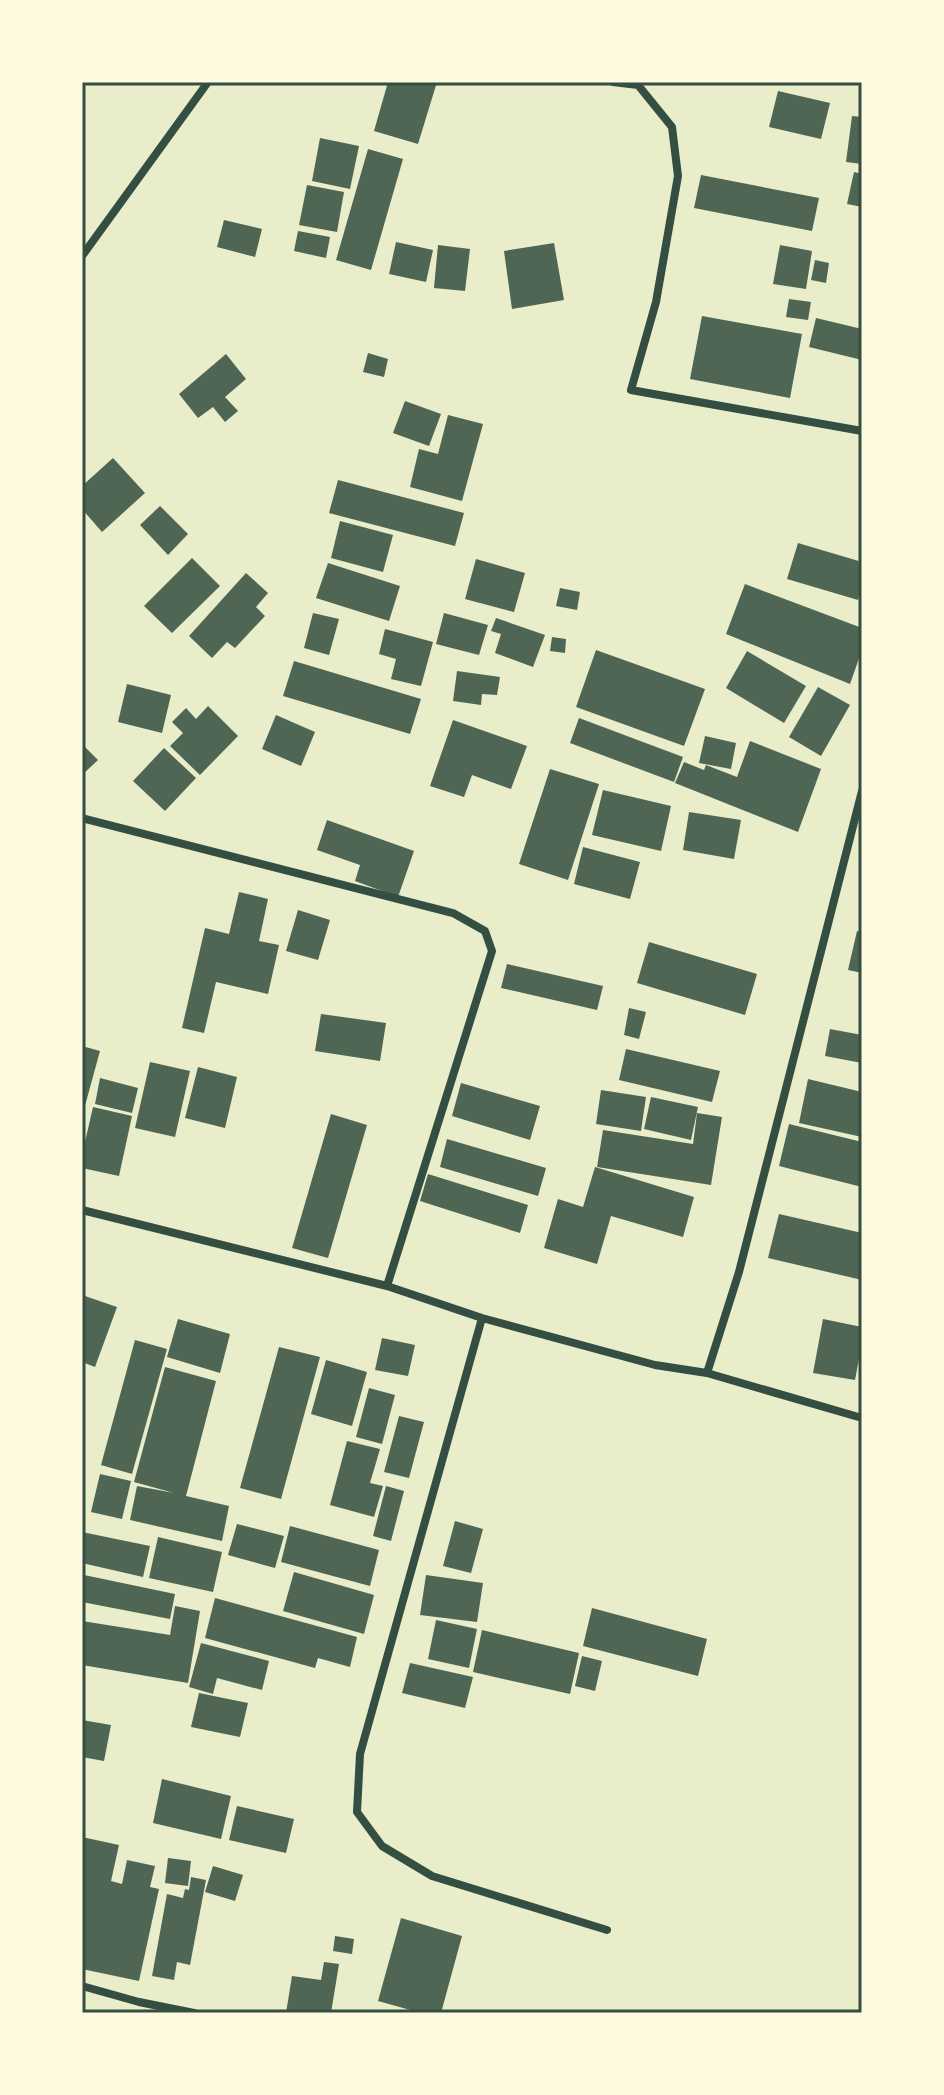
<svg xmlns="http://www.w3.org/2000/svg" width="944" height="2095" font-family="'Noto Sans',sans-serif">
  <rect width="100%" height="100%" fill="#e9edc9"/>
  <path fill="#4f6655" d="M388 82H437L418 144 374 131Z
    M778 91 830 103 821 139 769 127Z
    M852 116 862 117V164L846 162Z
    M320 138 359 146 350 189 312 181Z
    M368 149 403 159 371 270 336 260Z
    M854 172 862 174V207L847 204Z
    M701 175 819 198 812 231 694 208Z
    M307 185 344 192 337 232 299 225Z
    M224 220 262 229 255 257 217 247Z
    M298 231 330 237 326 258 294 251Z
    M396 242 433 250 426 282 389 274Z
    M554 243 564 300 512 309 504 251Z
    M438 245 470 249 465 291 434 288Z
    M780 245 812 251 806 289 773 284Z
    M815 260 829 263 826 283 811 280Z
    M789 299 811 302 808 320 786 317Z
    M702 316 802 334 790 398 690 379Z
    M816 318 862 329V360L809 347Z
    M368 353 388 359 384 377 363 372Z
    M226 354 246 379 225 397 238 411 225 422 213 407 198 418 179 394Z
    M405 401 441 414 429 446 393 433Z
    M448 415 483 424 462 501 410 487 419 449 438 454Z
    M113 458 145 493 102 532 82 509V486Z
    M338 480 464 513 455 546 329 513Z
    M160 506 188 534 168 555 140 525Z
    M340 521 393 535 383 572 331 558Z
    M798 543 862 562V585L858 600 787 579Z
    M192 558 220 586 172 633 144 606Z
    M476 559 525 573 514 612 465 599Z
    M328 563 400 586 389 621 316 598Z
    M246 573 268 593 256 607 265 616 235 648 227 642 212 658 189 636Z
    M745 584 862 628V650L850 684 726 634Z
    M560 588 580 592 577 610 556 606Z
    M313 613 339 619 329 655 304 648Z
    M444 613 488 625 479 655 436 644Z
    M496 618 545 635 533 667 495 653 501 634 491 631Z
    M385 629 433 642 421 686 391 679 396 659 379 654Z
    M552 637 566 639 565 653 550 651Z
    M596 650 705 689 684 746 576 707Z
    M747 651 806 686 784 723 726 688Z
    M294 661 421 699 410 734 283 696Z
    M457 671 500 677 497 695 482 694 481 705 453 701Z
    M127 684 171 695 162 733 118 722Z
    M818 687 850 705 821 756 789 737Z
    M208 706 238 736 200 775 170 746 183 733 172 722 186 708 196 719Z
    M276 715 315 732 301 766 262 749Z
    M579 718 683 757 674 782 570 743Z
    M453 720 527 746 511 789 472 775 464 797 430 786Z
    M705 736 736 743 731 769 699 763Z
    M750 741 821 769 798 832 675 783 684 762 704 770 706 765 737 777Z
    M82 744 98 760 82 775Z
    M164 748 196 778 165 811 133 781Z
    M550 769 599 784 568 880 519 864Z
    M603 790 671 806 661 851 592 835Z
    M689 812 741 820 734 859 683 850Z
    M327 820 414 851 398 897 355 881 360 865 317 850Z
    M583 847 640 862 630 899 574 884Z
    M239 892 268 899 259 941 279 945 268 994 216 982 204 1033 182 1028 205 928 229 934Z
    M298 910 330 920 318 960 286 951Z
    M857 931 862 932V973L848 970Z
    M649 942 757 974 745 1015 637 983Z
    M507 964 603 986 597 1010 501 988Z
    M629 1008 646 1012 639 1039 624 1035Z
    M321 1014 386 1023 380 1061 315 1051Z
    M830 1029 862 1035V1063L825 1056Z
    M82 1046 100 1051 83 1113H82Z
    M626 1049 720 1071 712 1102 619 1080Z
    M150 1062 190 1071 175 1137 135 1128Z
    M198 1067 237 1077 225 1128 185 1118Z
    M100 1078 138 1088 132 1113 95 1104Z
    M808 1079 862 1092V1137L799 1123Z
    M461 1083 540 1106 530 1140 452 1116Z
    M601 1090 646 1097 641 1131 596 1124Z
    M651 1097 698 1107 691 1140 644 1129Z
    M93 1107 132 1116 119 1176 82 1168V1155Z
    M697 1113 722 1117 711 1185 597 1167 603 1130 693 1144Z
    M331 1114 367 1125 328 1258 292 1248Z
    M789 1124 862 1142V1187L779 1166Z
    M447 1139 546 1168 538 1196 440 1167Z
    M595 1167 694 1197 683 1237 611 1216 597 1264 544 1248 558 1199 583 1207Z
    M428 1174 528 1205 520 1233 420 1201Z
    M779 1214 862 1233V1280L768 1258Z
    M82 1295 117 1307 95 1367 82 1362Z
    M178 1319 230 1334 220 1373 167 1357Z
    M823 1319 862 1327V1343L855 1380 813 1373Z
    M382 1338 415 1345 408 1376 375 1370Z
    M135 1340 167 1349 132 1474 101 1465Z
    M279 1347 320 1357 281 1499 240 1488Z
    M326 1360 367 1372 352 1426 311 1414Z
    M165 1367 216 1381 186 1496 229 1506 222 1541 130 1520 137 1486 174 1493 134 1482Z
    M369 1388 395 1395 382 1444 356 1437Z
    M399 1416 424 1422 409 1478 384 1472Z
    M347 1441 380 1449 370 1483 383 1486 374 1517 330 1505Z
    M100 1474 131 1481 122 1519 91 1512Z
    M386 1486 404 1491 391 1541 373 1536Z
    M455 1521 483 1529 471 1573 443 1566Z
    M237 1524 284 1536 275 1568 228 1555Z
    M290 1526 379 1550 370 1586 281 1562Z
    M82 1532 150 1546 143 1577 82 1563Z
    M158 1537 222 1552 213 1592 149 1578Z
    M294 1572 374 1595 364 1634 283 1611Z
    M84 1575 175 1594 170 1619 82 1602Z
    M426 1575 483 1583 477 1622 420 1615Z
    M215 1598 357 1637 350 1667 318 1658 315 1668 205 1638Z
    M175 1606 200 1611 188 1683 82 1665V1621L170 1635Z
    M592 1608 707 1639 698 1676 583 1646Z
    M436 1620 477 1629 469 1668 428 1659Z
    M482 1630 579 1653 570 1694 473 1672Z
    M201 1643 269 1661 262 1690 217 1678 213 1694 189 1687Z
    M582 1656 602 1661 595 1691 575 1686Z
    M410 1663 473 1677 465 1708 402 1693Z
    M199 1693 248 1703 240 1737 191 1727Z
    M82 1720 111 1725 104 1761 82 1757Z
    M162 1779 231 1796 221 1839 153 1823Z
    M237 1806 294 1819 286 1853 229 1840Z
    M82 1837 119 1845 111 1881 122 1884 127 1860 155 1866 150 1887 159 1889 139 1981 82 1969V1880L84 1869 82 1868Z
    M168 1858 191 1861 188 1886 165 1883Z
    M213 1866 243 1875 235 1901 205 1892Z
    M191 1877 206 1880 190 1965 177 1962 174 1980 152 1976 167 1894 183 1898 185 1889 189 1890Z
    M401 1918 462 1936 441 2013H421L378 2001Z
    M335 1936 354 1939 352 1954 333 1951Z
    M324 1962 339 1964 331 2013H286L292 1976 321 1980Z"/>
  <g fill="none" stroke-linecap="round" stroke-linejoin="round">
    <path stroke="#344e41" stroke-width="8" d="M613 82 638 85 672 127 678 176 656 302 631 390 862 431
      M82 256 208 82
      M82 818 453 913 485 931 492 951 387 1286
      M82 1210 387 1286 482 1318 360 1754 357 1812 382 1846 432 1876 607 1930
      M482 1318 655 1365 707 1373 739 1272 862 791
      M707 1373 862 1418
      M82 1986 139 2002 194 2013"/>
  </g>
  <rect width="944" height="2095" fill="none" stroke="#fefae0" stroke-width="168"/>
  <rect x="84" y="84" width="776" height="1927" fill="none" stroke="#344e41" stroke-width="3"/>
</svg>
